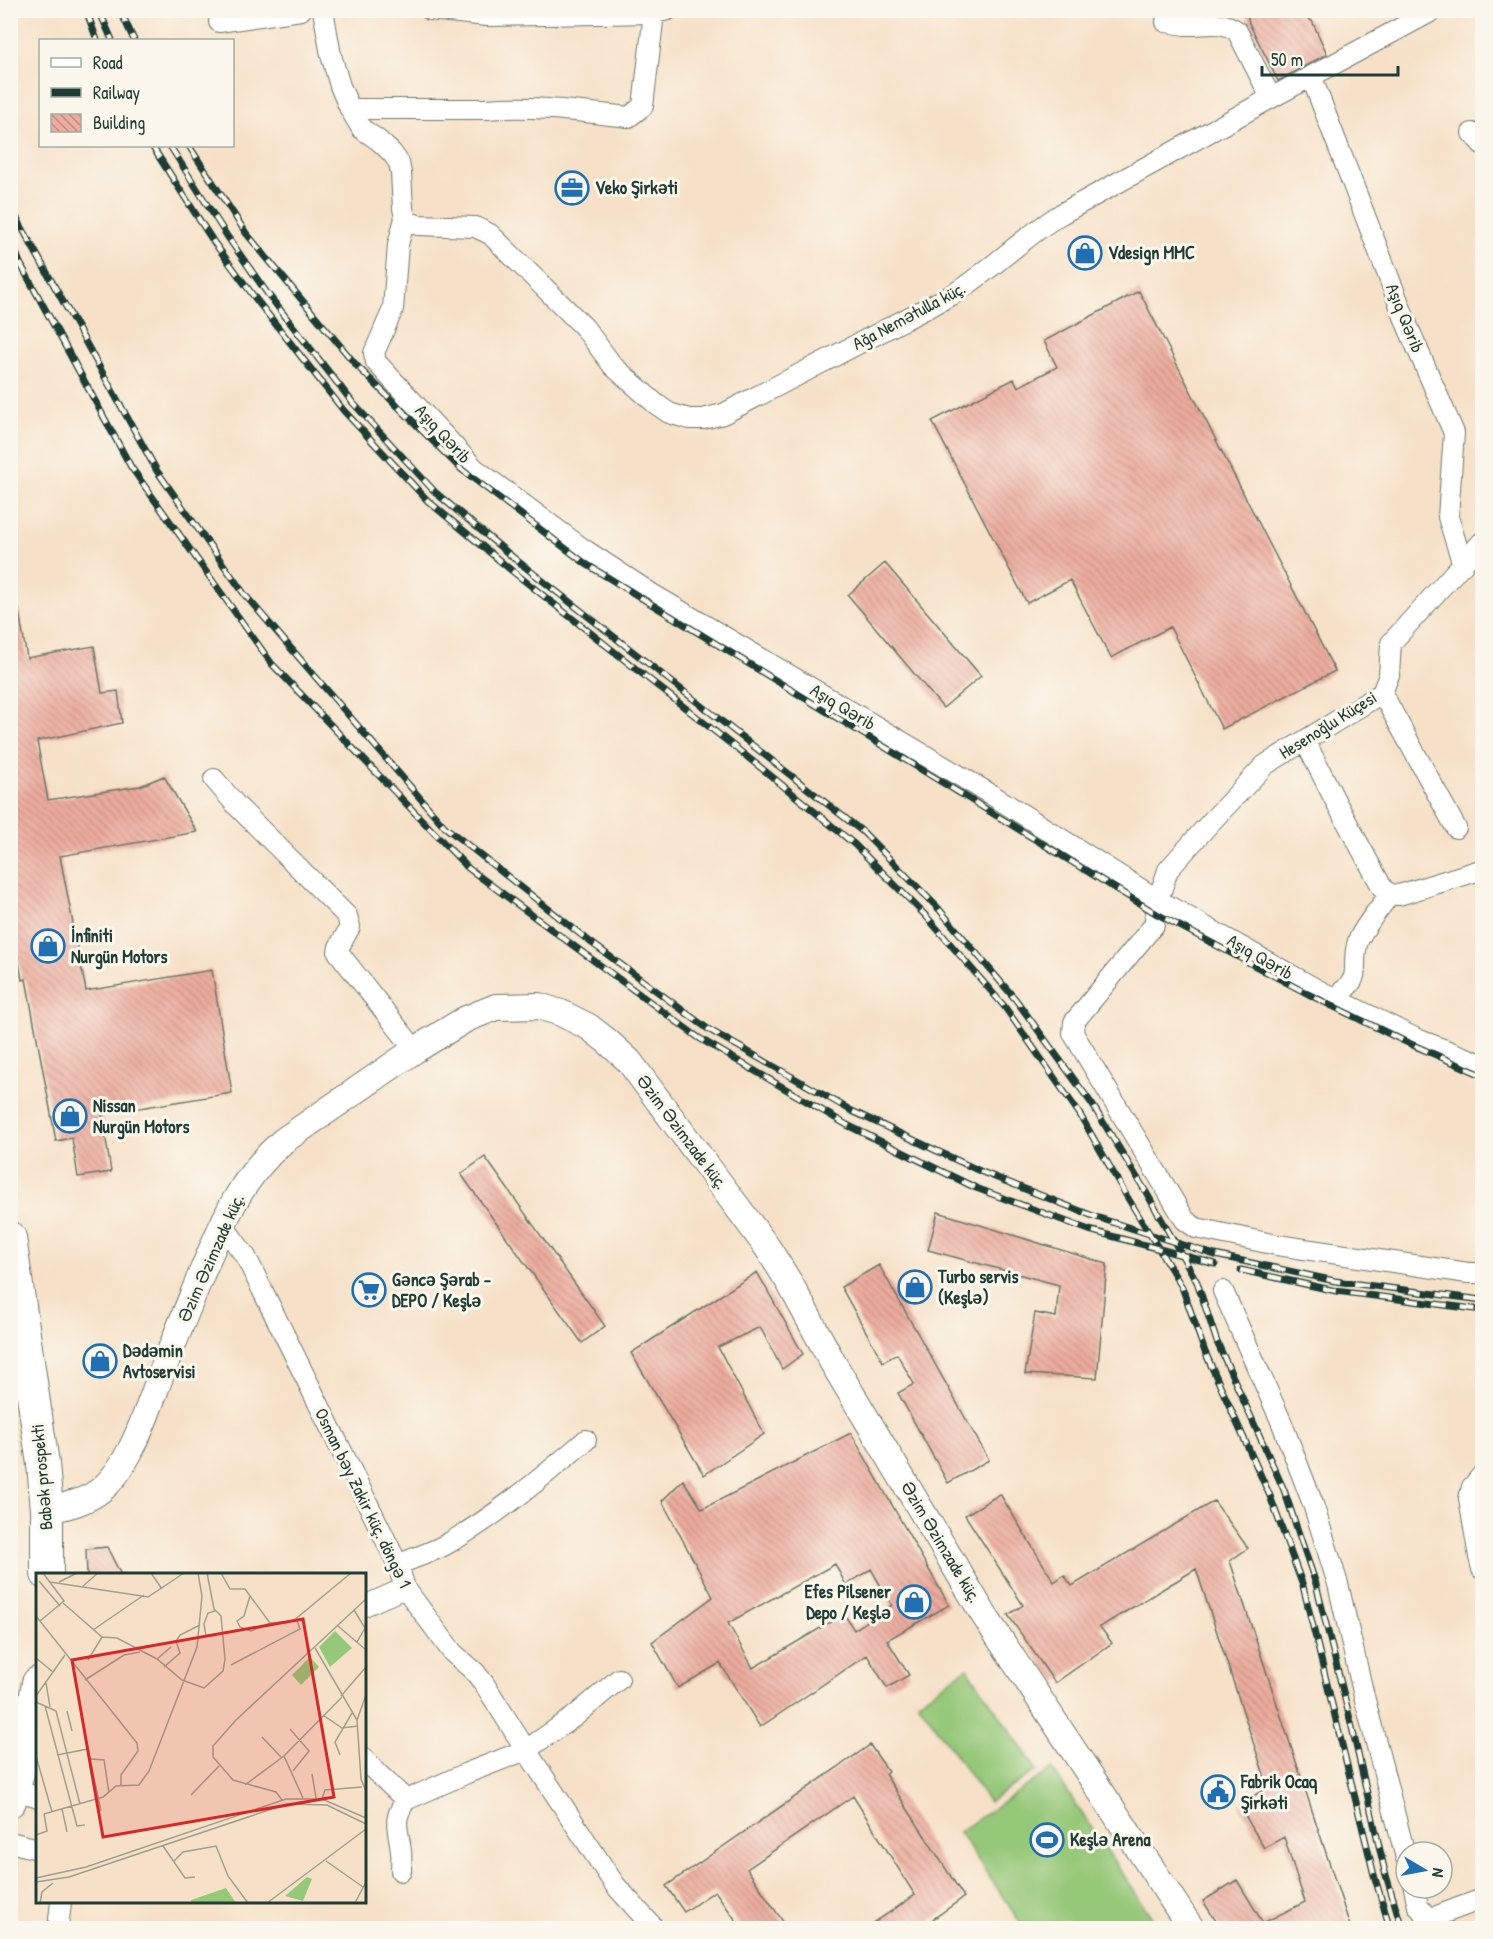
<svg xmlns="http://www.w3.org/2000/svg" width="1493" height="1939" font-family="'Patrick Hand',sans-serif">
  <defs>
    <pattern id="building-back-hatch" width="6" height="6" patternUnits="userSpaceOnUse" patternTransform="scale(1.5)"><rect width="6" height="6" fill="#edac9d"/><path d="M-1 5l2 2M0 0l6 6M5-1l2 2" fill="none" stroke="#bf8d81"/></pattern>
  </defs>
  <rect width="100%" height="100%" fill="#fbf7ec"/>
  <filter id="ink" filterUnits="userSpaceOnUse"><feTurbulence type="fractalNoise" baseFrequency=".0167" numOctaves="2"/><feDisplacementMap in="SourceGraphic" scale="12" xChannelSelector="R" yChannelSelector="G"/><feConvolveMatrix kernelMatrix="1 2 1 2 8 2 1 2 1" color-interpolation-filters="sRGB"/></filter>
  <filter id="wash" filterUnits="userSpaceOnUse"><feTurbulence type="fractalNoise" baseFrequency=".008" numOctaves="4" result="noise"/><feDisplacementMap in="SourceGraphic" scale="24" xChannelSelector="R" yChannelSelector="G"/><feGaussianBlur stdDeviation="1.35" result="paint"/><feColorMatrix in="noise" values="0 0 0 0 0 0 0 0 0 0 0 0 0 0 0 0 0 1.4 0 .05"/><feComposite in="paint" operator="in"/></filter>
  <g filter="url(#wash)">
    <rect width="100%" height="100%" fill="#f6e1c8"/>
    <path fill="#96c879" stroke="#5a8256" stroke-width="1.5" d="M967 1668 1037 1770 989 1802 918 1702Z
      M1052 1769 1159 1928H1024L959 1832Z"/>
    <g id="blocks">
      <path fill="url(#building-back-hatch)" fill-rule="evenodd" d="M1246 10H1292L1312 21 1327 54 1278 81 1249 23Z
        M1139 291 1335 671 1222 729 1170 627 1111 658 1070 580 1027 603 932 421 1014 379 1018 387 1057 367 1044 341Z
        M885 563 981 676 943 708 848 595Z
        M18 606 27 658 94 646 102 693 118 691 122 723 37 741 48 800 140 786 164 776 197 832 60 856 86 991 212 970 232 1093 102 1114 111 1172 78 1177 72 1138 56 1141 26 979 22 980 10 912V607Z
        M485 1157 605 1326 582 1343 461 1174Z
        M938 1212 1107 1264 1097 1378 1025 1374 1035 1313 1056 1317 1059 1285 928 1250Z
        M879 1265 989 1460 948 1483 898 1393 914 1384 897 1354 883 1362 841 1287Z
        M757 1272 803 1354 782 1369 760 1327 718 1347 764 1434 704 1475 631 1353Z
        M851 1433 949 1605 887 1640 909 1675 887 1688 867 1655 760 1727 720 1663 678 1688 652 1642 713 1597 662 1501 683 1480 702 1509ZM835 1564 846 1585 871 1569 892 1605 854 1630 844 1614 753 1668 728 1623Z
        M1000 1494 1054 1582 1064 1575 1072 1586 1214 1501 1248 1548 1230 1561 1351 1929H1221L1203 1901 1237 1880 1263 1923 1305 1902 1284 1837 1264 1848 1239 1805 1268 1787 1196 1569 1100 1627 1112 1643 1055 1683 1008 1615 1023 1605 965 1515Z
        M107 1547 121 1575H87L86 1549Z
        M870 1745 888 1771 885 1774 964 1897 919 1929H865L915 1895 853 1796 747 1869 788 1929H742L715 1891 684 1912 666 1886Z"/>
    </g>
  </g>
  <g filter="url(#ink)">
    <use href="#blocks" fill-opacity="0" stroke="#6a7668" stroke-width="1.5"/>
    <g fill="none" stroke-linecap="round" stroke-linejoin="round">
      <defs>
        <path id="minor" d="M323 10 331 55 340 86 350 109 362 129 378 140 392 153 399 163 401 173 403 208 405 218 398 245 393 309 374 353 376 362 474 468 582 548 652 594 992 795 1158 900 1316 989 1417 1039 1482 1064
          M430 10 487 16 654 13 668 10
          M219 22 301 10
          M1166 22C1172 23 1179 24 1185 25 1203 26 1221 19 1237 31L1271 98
          M1311 76 1408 327 1454 433 1448 517 1463 565
          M350 109H487C534 105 582 112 629 117L643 106 654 13
          M1472 133 1482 144
          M405 218 410 222 418 225 475 227 490 234 584 327 613 366 656 404 669 413 689 419H703L723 414 952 295C990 271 1022 238 1061 214L1271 98 1434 10
          M1482 542 1391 643 1389 675 1382 693 1265 765 1209 824 1168 870 1158 900 1154 925 1074 1022 1073 1033 1185 1220 1196 1228 1277 1245 1468 1273H1482
          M1382 693 1456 828
          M1305 741 1337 804 1383 889 1390 894 1399 895 1477 871H1482
          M214 779 236 805 347 916 350 927 339 947 338 952 415 1050
          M1333 998C1367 976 1349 970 1358 941 1364 926 1380 908 1390 894
          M220 1229 230 1235 246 1257 398 1565 405 1588 453 1653 475 1672 485 1685 526 1750 615 1885 654 1928
          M1223 1291 1281 1421 1313 1504 1338 1584 1364 1696 1406 1858
          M1482 1475 1472 1487 1469 1499 1479 1557 1482 1569
          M398 1565C413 1558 430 1553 445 1545 497 1516 541 1478 586 1440
          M364 1606 405 1588
          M364 1758 371 1767 406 1800 467 1773 526 1750 575 1716 619 1679
          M14 1790 38 1797
          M10 1842 38 1849
          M401 1871C401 1865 402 1858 401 1852 399 1828 391 1822 406 1800
          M1414 1888 1418 1906 1427 1917H1434L1482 1899
          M58 1928 61 1902"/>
        <path id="tertiary" d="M47 1510C67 1506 86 1502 102 1489 129 1466 145 1418 157 1385 171 1348 186 1312 201 1275 223 1222 239 1180 283 1141L415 1050 466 1019 496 1007 539 1006 561 1013 589 1027 607 1041 629 1061 767 1247 789 1282 833 1363 984 1615 1191 1928"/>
        <path id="primary" d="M10 1238 43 1464 47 1510V1574
          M10 1801 27 1741 38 1683"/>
      </defs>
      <use href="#minor" stroke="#6a7668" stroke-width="22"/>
      <use href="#tertiary" stroke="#6a7668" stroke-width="28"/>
      <use href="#primary" stroke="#6a7668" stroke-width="34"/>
      <use href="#minor" stroke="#fff" stroke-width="20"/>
      <use href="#tertiary" stroke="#fff" stroke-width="26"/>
      <use href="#primary" stroke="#fff" stroke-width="32"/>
      <defs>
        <path id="rail" d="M86 10 97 40
          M99 10 112 40
          M120 10 134 40
          M152 146 213 241 255 298 344 411 428 501 511 570 765 771 854 844 926 916 1004 1006 1079 1113 1126 1195 1182 1287 1205 1352 1270 1496 1303 1586 1374 1875 1390 1928
          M170 146 227 236 267 293 353 403 436 493 515 559 863 832 938 908 1016 1000 1092 1104 1146 1192 1197 1282 1217 1342 1284 1490 1316 1584 1351 1723 1385 1872 1402 1928
          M189 146 246 233 357 366 461 469 586 564 1157 914 1312 996 1404 1041 1482 1075
          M10 206 157 471 245 595 445 827 589 941 708 1029 852 1111 982 1172 1093 1216 1215 1255 1335 1281 1482 1300
          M10 237 20 263 131 467 272 664 468 868 699 1038 847 1125 976 1188 1089 1230 1215 1264
          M1241 1270 1336 1291 1482 1310"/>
      </defs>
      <use href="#rail" stroke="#1f3d34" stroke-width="7"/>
      <use href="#rail" stroke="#fbf7ec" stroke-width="4.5" stroke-dasharray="14" stroke-linecap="butt"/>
    </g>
  </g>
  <defs>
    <symbol id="office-ring" viewBox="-11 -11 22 22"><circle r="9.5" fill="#fbf7ec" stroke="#1f6fb2" stroke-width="1.5"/><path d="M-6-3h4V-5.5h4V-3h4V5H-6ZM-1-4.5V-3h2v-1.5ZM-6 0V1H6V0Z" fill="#1f6fb2"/></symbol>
    <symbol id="shop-ring" viewBox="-11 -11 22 22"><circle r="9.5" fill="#fbf7ec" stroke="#1f6fb2" stroke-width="1.5"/><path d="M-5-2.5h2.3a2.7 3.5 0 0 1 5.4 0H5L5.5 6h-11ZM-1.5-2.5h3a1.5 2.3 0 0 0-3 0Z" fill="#1f6fb2"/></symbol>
    <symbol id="supermarket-ring" viewBox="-11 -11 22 22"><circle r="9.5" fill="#fbf7ec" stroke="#1f6fb2" stroke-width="1.5"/><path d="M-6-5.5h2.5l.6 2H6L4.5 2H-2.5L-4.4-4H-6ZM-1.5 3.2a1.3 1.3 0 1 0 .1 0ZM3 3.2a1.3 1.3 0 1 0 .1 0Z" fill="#1f6fb2"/></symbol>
    <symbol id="civic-ring" viewBox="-11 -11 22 22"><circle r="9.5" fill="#fbf7ec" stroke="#1f6fb2" stroke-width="1.5"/><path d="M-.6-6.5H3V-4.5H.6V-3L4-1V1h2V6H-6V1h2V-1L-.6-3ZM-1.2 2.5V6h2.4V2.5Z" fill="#1f6fb2"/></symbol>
    <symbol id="stadium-ring" viewBox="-11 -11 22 22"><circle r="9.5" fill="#fbf7ec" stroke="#1f6fb2" stroke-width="1.5"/><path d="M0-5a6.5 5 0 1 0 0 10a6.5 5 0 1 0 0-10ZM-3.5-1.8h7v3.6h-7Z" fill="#1f6fb2"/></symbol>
  </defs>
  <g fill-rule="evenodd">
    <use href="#office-ring" x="553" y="169" width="38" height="38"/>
    <use href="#shop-ring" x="1066" y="234" width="38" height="38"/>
    <use href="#shop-ring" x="29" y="927" width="38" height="38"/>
    <use href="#shop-ring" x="51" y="1097" width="38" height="38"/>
    <use href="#shop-ring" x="896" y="1268" width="38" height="38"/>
    <use href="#supermarket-ring" x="350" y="1271" width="38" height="38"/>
    <use href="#shop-ring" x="81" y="1342" width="38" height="38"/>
    <use href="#shop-ring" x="895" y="1583" width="38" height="38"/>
    <use href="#civic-ring" x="1199" y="1773" width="38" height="38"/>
    <use href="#stadium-ring" x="1028" y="1821" width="38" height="38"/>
  </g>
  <g text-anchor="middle" stroke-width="6" stroke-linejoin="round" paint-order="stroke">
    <g font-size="18" font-weight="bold" fill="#1f3d34" stroke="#fbf7ec" text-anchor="start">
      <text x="595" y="194">Veko Şirkəti</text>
      <text x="1108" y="259">Vdesign MMC</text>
      <text x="71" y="942">İnfiniti<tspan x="71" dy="21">Nurgün Motors</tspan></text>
      <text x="93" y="1112">Nissan<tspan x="93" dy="21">Nurgün Motors</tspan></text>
      <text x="938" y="1283">Turbo servis<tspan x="938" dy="21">(Keşlə)</tspan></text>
      <text x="392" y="1286">Gəncə Şərab -<tspan x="392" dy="21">DEPO / Keşlə</tspan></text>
      <text x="123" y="1357">Dədəmin<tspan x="123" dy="21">Avtoservisi</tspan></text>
      <text x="891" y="1598" text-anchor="end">Efes Pilsener<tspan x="891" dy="21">Depo / Keşlə</tspan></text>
      <text x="1241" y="1788">Fabrik Ocaq<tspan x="1241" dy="21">Şirkəti</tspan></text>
      <text x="1070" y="1846">Keşlə Arena</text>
    </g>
    <g font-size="18" fill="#1f3d34" stroke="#fbf7ec">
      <text transform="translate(909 316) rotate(-28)" y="6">Ağa Nemətulla küç.</text>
      <text transform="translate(1405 318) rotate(68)" y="6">Aşıq Qərib</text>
      <text transform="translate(443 434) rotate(47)" y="6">Aşıq Qərib</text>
      <text transform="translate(843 707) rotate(31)" y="6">Aşıq Qərib</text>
      <text transform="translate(1328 725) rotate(-32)" y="6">Hesenoğlu Küçesi</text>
      <text transform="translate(1260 957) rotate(30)" y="6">Aşıq Qərib</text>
      <text transform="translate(682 1132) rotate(53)" y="6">Əzim Əzimzade küç.</text>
      <text transform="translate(211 1258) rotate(-66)" y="6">Əzim Əzimzade küç.</text>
      <text transform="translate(42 1477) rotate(-95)" y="6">Babək prospekti</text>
      <text transform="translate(363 1498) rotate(64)" y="6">Osman bəy Zakir küç. döngə 1</text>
      <text transform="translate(941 1542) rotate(59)" y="6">Əzim Əzimzade küç.</text>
    </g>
  </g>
  <g transform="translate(36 1573)">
    <rect width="330" height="330" fill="#f6e1c8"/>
    <path d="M271 304 276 306 267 328 249 323Z" fill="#96c879"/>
    <path d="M299 58 316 75 294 94 283 74ZM190 315 200 330H156L155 327Z" fill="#96c879"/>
    <path d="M274 84 283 94 265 112 256 102Z" fill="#96c879"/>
    <path fill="none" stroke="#a09f8d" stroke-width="1.5" d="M115 0 126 16M185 0 194 16H209L234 50 257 48 315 0M3 8 24 33M14 9 112 24 148 0M23 9 41 0M47 13 62 0M214 23 208 43 201 48 204 54 215 58 234 50M27 30 66 64 81 65 121 86 146 107 168 115 187 98 189 86 185 43 178 36 171 0M318 37 329 55 321 69M0 43 101 170 102 178 85 202V212M4 48 28 28 7 0M302 53 330 77M57 57 108 22M170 63 168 51 172 40 179 38M279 75 321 147 325 206 330 218M0 85 17 99M121 86 135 74M52 87 66 64M195 92 264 56 260 45M128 94 144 80 140 68 144 62 164 52M49 107 88 82 104 79M10 110 14 134M0 123 29 82M305 123 330 94M0 129 20 138 44 231M9 133 41 253 49 252M31 138 36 158M287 142 306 155 322 153M321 147 330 122M254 156 273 178 257 198M226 164 245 184M21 182 52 176 65 238M304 182 299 169 316 140M0 183 16 239M248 183 267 225M55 186 68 187 73 220M276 201 280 225M209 212 248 183 306 124M155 222 183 193M286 226 289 217 326 214M246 227 240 219 197 207 177 184V173L200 147 330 26M26 236 31 259M8 241 67 224 80 213 103 212 113 198 161 74 166 23 162 0M0 262 11 258 8 241M127 273 149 305 159 304M138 288 147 279 180 273 192 303 212 330M290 288 327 314M0 305 50 294 250 226H286L330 245M0 309 33 304 251 231 291 232 330 251M4 330 6 319 17 310M231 330 330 256M319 330 330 309"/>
    <path fill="#d62828" fill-opacity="0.15" stroke="#d62828" stroke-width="3" d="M267 46 298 224 67 264 36 87Z"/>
    <rect width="330" height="330" fill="none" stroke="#1f3d34" stroke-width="3"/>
  </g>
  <rect width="1493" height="1939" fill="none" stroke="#fbf7ec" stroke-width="36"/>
  <rect x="39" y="39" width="195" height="108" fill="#fbf7ec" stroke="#a3ada2" stroke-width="1.5"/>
  <rect x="51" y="58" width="30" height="9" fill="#ffffff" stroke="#a3ada2" stroke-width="1.5"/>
  <text x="93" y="69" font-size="18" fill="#1f3d34">Road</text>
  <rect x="51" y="88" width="30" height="9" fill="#1f3d34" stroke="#a3ada2" stroke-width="1.5"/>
  <text x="93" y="99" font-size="18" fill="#1f3d34">Railway</text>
  <rect x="51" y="114" width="30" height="18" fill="url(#building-back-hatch)" stroke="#a3ada2" stroke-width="1.5"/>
  <text x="93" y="129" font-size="18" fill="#1f3d34">Building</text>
  <g transform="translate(1424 1870) rotate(100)"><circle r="28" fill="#fbf7ec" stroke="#a3ada2" stroke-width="1.5"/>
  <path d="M0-4.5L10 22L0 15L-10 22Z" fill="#1f6fb2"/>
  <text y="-9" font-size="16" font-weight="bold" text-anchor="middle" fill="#1f3d34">N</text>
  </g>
  <path d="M1262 66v9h136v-9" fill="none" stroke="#1f3d34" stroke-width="3"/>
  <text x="1271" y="66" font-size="18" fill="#1f3d34" stroke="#fbf7ec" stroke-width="4.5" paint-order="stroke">50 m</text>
</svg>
